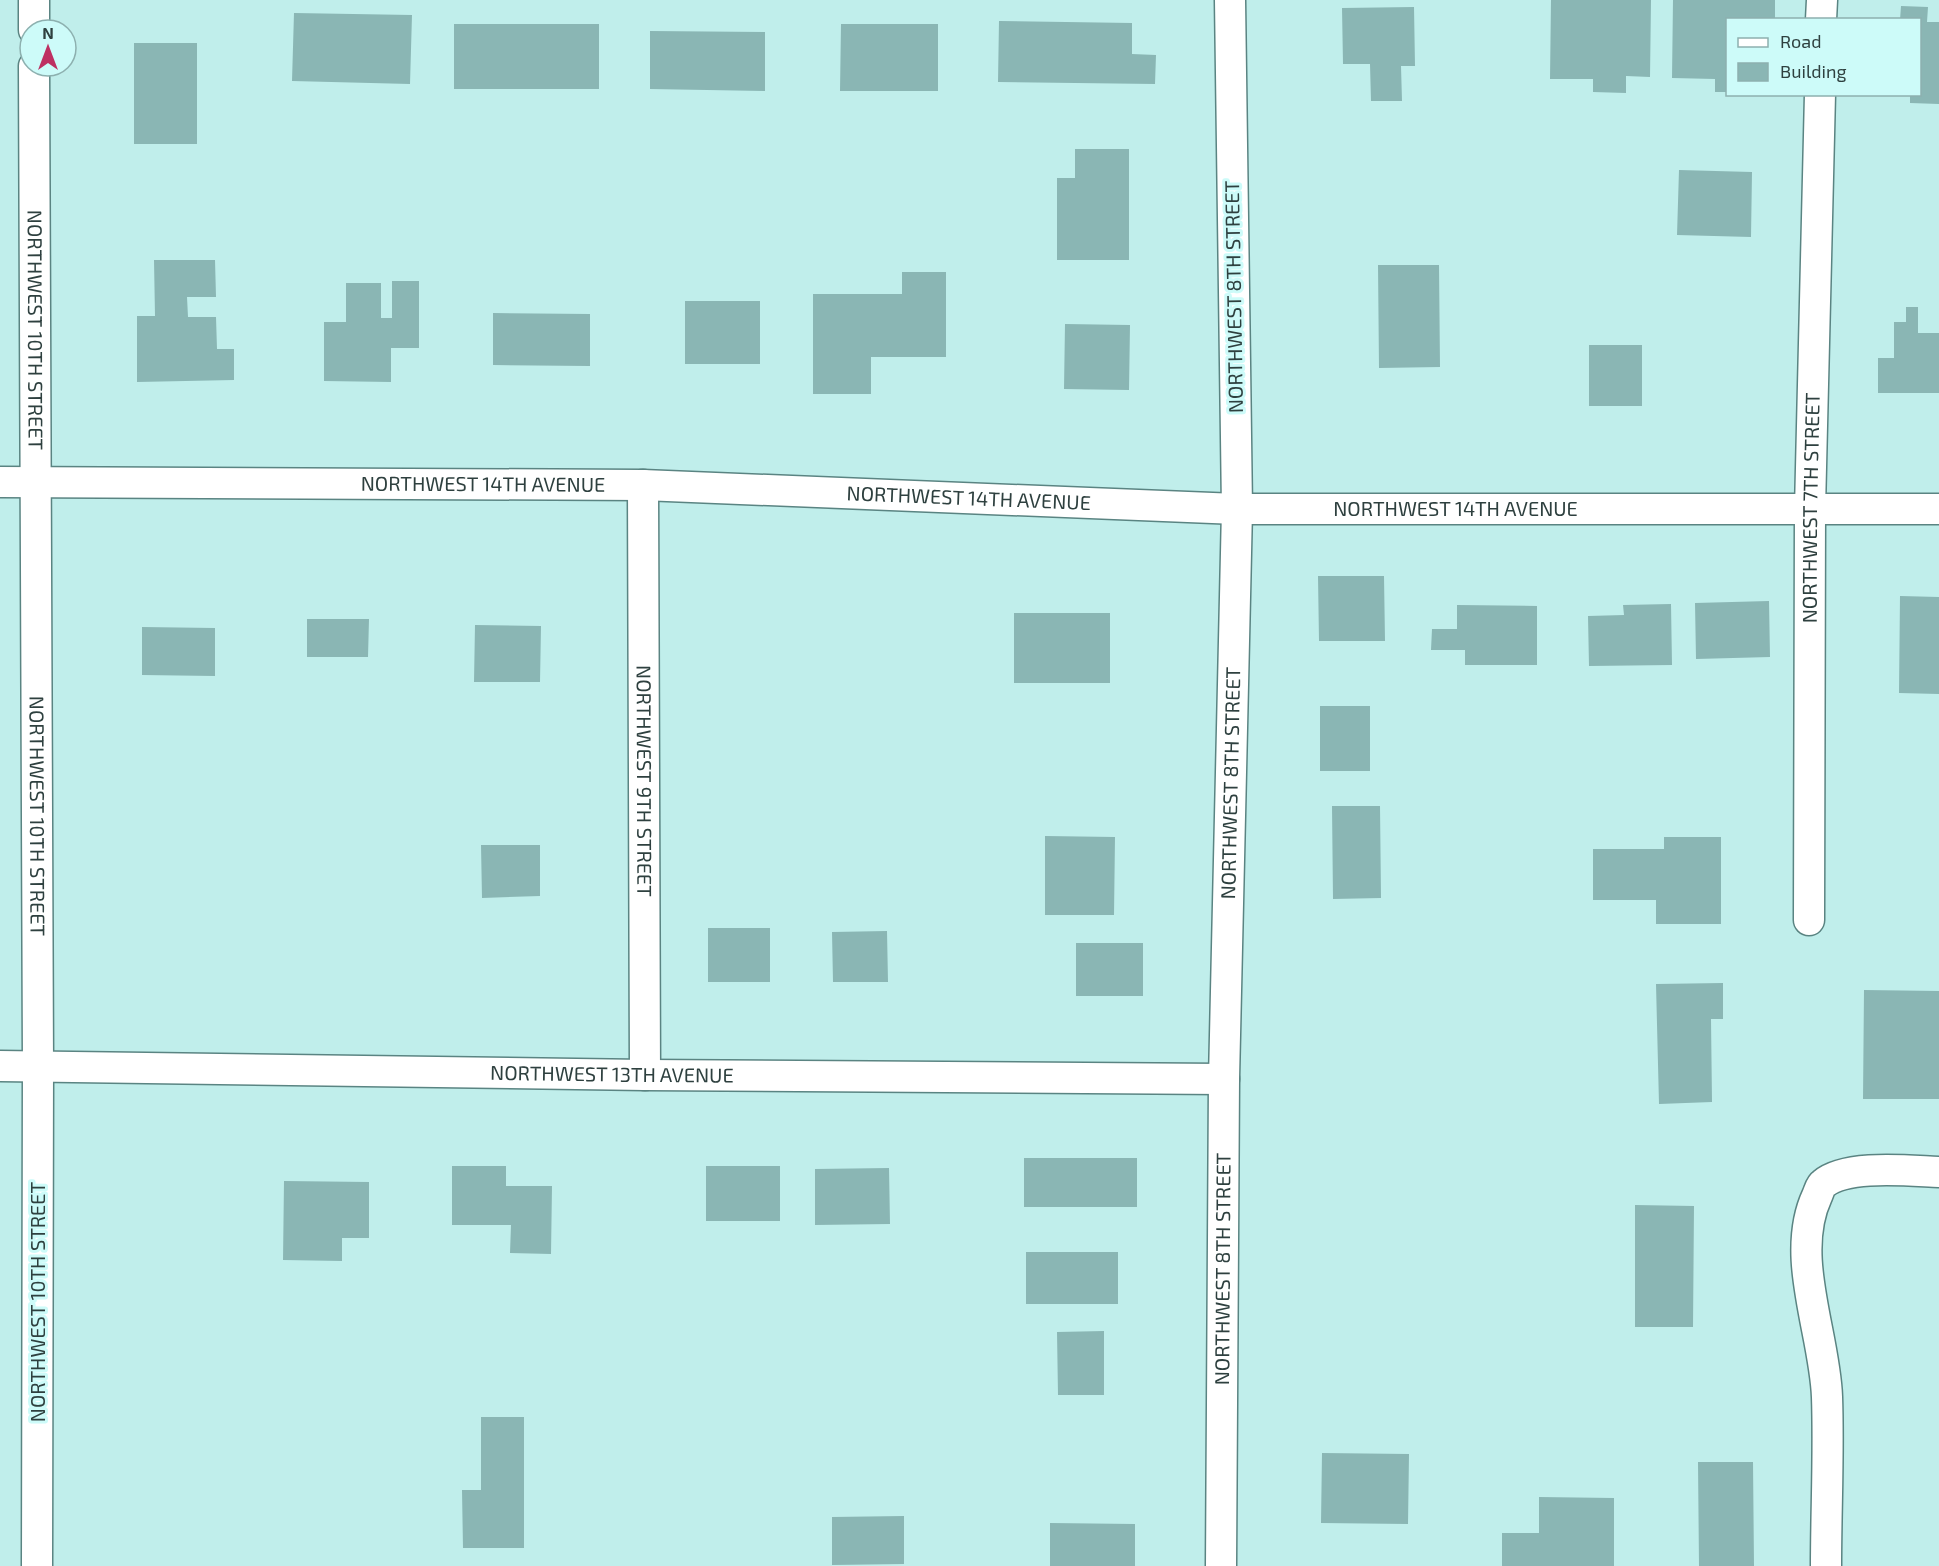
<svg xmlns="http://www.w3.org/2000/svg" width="1939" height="1566" font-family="'Exo 2',sans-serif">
  <rect width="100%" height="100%" fill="#c0eeeb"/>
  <path fill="#8ab6b4" d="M1551 0H1651L1650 77 1626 76V93L1593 92V79H1550Z
    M1673 0H1775V20H1728V92H1715V79L1672 78Z
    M1901 6 1928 7 1927 22H1939V104L1910 103V94H1920V20H1900Z
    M1414 7 1415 66H1401L1402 101H1371L1370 64H1343L1342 8Z
    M294 13 412 15 410 84 292 81Z
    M999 21 1132 23V54L1156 55 1155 84 998 82Z
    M454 24H599V89H454Z
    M841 24H938V91H840Z
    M650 31 765 32V91L650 89Z
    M134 43H197V144H134Z
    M1075 149H1129V260H1057V178H1075Z
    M1679 170 1752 172 1751 237 1677 235Z
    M154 260H215L216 297H187L188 317H216L217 349H234V380L137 382V316H155Z
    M1378 265H1439L1440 367 1379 368Z
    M902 272H946V357H871V394H813V294H902Z
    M392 281H419V348H391V382L324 381V322H346V283H381V318H392Z
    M685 301H760V364H685Z
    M1906 307H1918V333H1939V393H1878V358H1894V322H1906Z
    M493 313 590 314V366L493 365Z
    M1065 324 1130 325 1129 390 1064 389Z
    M1589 345H1642V406H1589Z
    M1318 576H1384L1385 641H1319Z
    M1900 596 1939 597V694L1899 693Z
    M1769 601 1770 657 1696 659 1695 603Z
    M1671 604 1672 665 1589 666 1588 616 1624 615 1623 605Z
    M1457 605 1537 606V665H1465V650H1431L1432 629H1457Z
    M1014 613H1110V683H1014Z
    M307 619H369L368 657H307Z
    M475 625 541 626 540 682H474Z
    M142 627 215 628V676L142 675Z
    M1320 706H1370V771H1320Z
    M1332 806H1380L1381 898 1333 899Z
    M1045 836 1115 837 1114 915H1045Z
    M1664 837H1721V924H1656V900H1593V849H1664Z
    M481 845H540V896L482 898Z
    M708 928H770V982H708Z
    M887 931 888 982H833L832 932Z
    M1076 943H1143V996H1076Z
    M1723 983V1019H1711L1712 1102 1659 1104 1656 984Z
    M1864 990 1939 991V1099H1863Z
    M1024 1158H1137V1207H1024Z
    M452 1166H506V1186H552L551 1254 510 1253 511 1225H452Z
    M706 1166H780V1221H706Z
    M889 1168 890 1224 815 1225V1169Z
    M284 1181 369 1182V1238H342V1261L283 1260Z
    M1635 1205 1694 1206 1693 1327H1635Z
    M1026 1252H1118V1304H1026Z
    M1104 1331V1395H1058L1057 1332Z
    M481 1417H524V1548H463L462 1490H481Z
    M1322 1453 1409 1454 1408 1524 1321 1523Z
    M1698 1462H1753L1754 1566H1699Z
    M1539 1497 1614 1498V1566H1502V1533H1539Z
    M904 1516V1564L832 1565V1517Z
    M1050 1523 1135 1524V1566H1050Z"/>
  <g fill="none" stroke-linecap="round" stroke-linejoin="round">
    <defs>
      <g id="street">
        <path d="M34 0V30"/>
        <path d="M1821 20 1822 0"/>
        <path id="s1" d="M34 66 38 1067 37 1566"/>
        <path id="s2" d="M0 482 643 485 1237 509H1939"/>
        <path id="s3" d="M643 485 645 1075"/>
        <path id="s4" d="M1809 920 1810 509 1820 94"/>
        <path id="s5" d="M0 1066 645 1075 1224 1079"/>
        <path id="s6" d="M1221 1566 1224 1079 1237 509 1230 0"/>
        <path d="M1826 1566C1826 1510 1829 1453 1827 1397 1825 1334 1789 1256 1817 1196 1819 1192 1820 1186 1823 1184 1846 1164 1910 1171 1939 1172"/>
      </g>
    </defs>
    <use href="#street" stroke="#5a8482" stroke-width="33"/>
    <use href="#street" stroke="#fff" stroke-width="30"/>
  </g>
  <g text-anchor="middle" stroke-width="6" stroke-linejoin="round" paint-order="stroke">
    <g font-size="20" fill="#2e403f" stroke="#cdfbf9">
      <text transform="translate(1234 297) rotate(-91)" y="7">NORTHWEST 8TH STREET</text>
      <text dy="7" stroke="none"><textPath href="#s1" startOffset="264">NORTHWEST 10TH STREET</textPath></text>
      <text dy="7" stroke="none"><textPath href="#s2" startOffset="483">NORTHWEST 14TH AVENUE</textPath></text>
      <text dy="7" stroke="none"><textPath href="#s2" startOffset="969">NORTHWEST 14TH AVENUE</textPath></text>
      <text dy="7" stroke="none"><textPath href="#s4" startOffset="412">NORTHWEST 7TH STREET</textPath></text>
      <text dy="7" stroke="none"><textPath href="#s2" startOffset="1456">NORTHWEST 14TH AVENUE</textPath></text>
      <text dy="7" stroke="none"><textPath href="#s3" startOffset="296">NORTHWEST 9TH STREET</textPath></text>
      <text dy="7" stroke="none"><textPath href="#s6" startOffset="783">NORTHWEST 8TH STREET</textPath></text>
      <text dy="7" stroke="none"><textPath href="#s1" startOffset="750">NORTHWEST 10TH STREET</textPath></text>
      <text dy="7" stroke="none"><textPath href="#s5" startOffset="612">NORTHWEST 13TH AVENUE</textPath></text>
      <text dy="7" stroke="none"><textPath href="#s6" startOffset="297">NORTHWEST 8TH STREET</textPath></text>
      <text transform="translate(38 1302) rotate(-90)" y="7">NORTHWEST 10TH STREET</text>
    </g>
  </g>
  <rect x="1726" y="18" width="195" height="78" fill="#cdfbf9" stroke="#8db0af" stroke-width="1.5"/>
  <rect x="1738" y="38" width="30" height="9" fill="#ffffff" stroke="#8db0af" stroke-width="1.5"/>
  <text x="1780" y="48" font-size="18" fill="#2e403f">Road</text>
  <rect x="1738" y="63" width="30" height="18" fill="#8ab6b4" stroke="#8db0af" stroke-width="1.5"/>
  <text x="1780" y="78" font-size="18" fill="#2e403f">Building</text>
  <g transform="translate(48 48)"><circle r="28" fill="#cdfbf9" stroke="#8db0af" stroke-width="1.5"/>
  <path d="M0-4.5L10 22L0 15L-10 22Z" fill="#be3062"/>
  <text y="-9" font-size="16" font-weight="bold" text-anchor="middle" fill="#2e403f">N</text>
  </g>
</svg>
